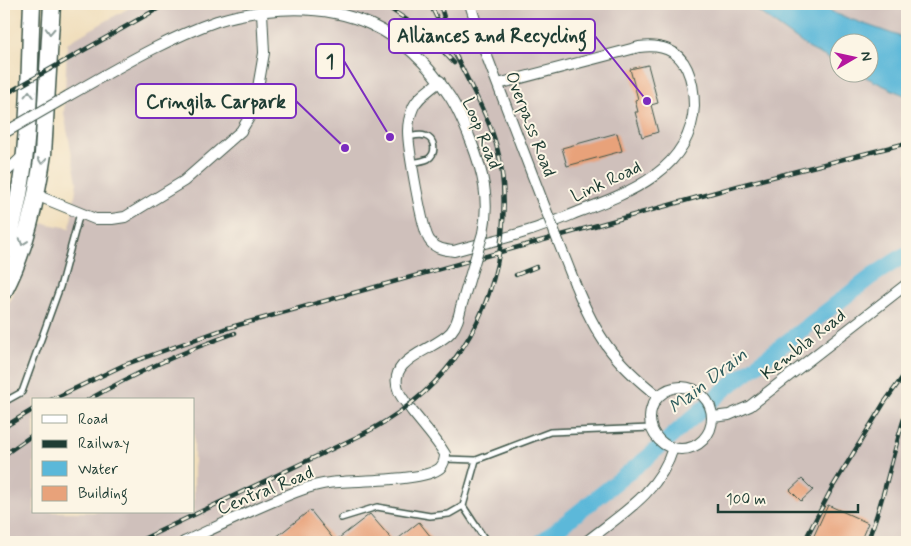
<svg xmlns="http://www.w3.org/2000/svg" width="911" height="546" font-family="Mynerve,sans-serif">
  <rect width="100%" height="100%" fill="#fcf5e5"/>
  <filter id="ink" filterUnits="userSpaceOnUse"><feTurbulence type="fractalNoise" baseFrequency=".02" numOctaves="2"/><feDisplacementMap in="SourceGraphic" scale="10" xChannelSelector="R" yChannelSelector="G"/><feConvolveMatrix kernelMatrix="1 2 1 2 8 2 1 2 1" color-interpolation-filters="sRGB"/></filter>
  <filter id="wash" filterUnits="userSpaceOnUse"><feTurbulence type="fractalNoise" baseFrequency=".0096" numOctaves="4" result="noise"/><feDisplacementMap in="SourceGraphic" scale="20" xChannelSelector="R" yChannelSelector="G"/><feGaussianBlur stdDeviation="1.12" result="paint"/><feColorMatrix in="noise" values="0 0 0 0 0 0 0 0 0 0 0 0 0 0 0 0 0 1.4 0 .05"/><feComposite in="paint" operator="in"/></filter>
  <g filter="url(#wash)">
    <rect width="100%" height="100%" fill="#f0debc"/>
    <path fill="#cfc0bb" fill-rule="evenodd" d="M4 4H7L6 63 8 144 4 174Z
      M136 4H907V542H4V315L42 223 70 228 77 182 64 114 67 43ZM838 42H868V72H838ZM34 400H194V512H34Z"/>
    <path fill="#5bb8d9" stroke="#3d7a86" d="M750 4H819L836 14 907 39V96L897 92 857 73 868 72V42H838V63L810 49 752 7Z"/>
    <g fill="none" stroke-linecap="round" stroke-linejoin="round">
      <path stroke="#5bb8d9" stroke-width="16" d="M541 542 648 457 724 390 871 277 903 256"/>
    </g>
    <g id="blocks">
      <path fill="#e8a27a" d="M648 65 658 103 651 105 658 132 642 137 635 112H638L635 100 638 99 630 69Z
        M617 133 622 151 567 166 562 148Z
        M802 479 813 490 801 501 790 490Z
        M828 505 868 523 860 542H811Z
        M310 510 335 541 370 514 394 542H270Z
        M419 522 435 542H394Z"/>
    </g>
  </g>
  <g filter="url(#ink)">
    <use href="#blocks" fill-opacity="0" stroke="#3e5548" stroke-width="1"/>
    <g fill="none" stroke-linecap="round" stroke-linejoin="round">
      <defs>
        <path id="lane" d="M900 4 907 10
          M409 137C414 136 420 134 425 136 435 139 437 153 428 159 423 161 417 162 412 163
          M4 402 22 392 60 287 80 213
          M445 459 476 460 550 432 651 428
          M476 460 463 506 484 538 478 542
          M341 518 377 507 430 516 449 514 463 506"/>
        <path id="street" d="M470 4 486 54 542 200
          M440 81C431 89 417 97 413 108 410 115 408 124 408 131 408 146 422 232 430 241 436 249 445 250 454 251 478 244 504 239 528 231 545 226 561 219 578 212 629 193 691 170 694 106 694 94 692 80 687 69 678 49 659 44 639 47L498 84
          M68 96C116 69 165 39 217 21 233 16 250 13 266 11 346 2 405 28 450 97 459 111 465 126 471 141 483 172 490 200 483 233
          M4 174 25 154
          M36 195 95 219H112L125 217 184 181 241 131 250 116 256 99 264 53 262 12
          M575 284C596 336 613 361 658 396
          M650 418a31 31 0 1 1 62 0a31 31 0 1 1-62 0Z
          M713 417 729 415 750 406 907 284
          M184 542C214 528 243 514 274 501 295 492 315 483 339 482 360 480 425 481 440 468 444 464 445 460 445 454 436 439 423 425 412 411 408 405 402 399 399 392 385 358 434 351 451 332 457 325 459 316 461 307
          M586 542C620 515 660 492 673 448"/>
        <path id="primary" d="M4 252C32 172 28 87 32 4
          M4 291C26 249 36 201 43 154L52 4"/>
      </defs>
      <use href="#lane" stroke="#3e5548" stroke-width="8"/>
      <use href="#street" stroke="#3e5548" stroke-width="12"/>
      <use href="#primary" stroke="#3e5548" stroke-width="19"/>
      <use href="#lane" stroke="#fff" stroke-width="5"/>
      <use href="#street" stroke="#fff" stroke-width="10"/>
      <use href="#primary" stroke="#fff" stroke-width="16"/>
      <defs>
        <path id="rail" d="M383 4 425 32 454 63
          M440 4 446 24
          M4 95 166 4
          M516 275 536 267
          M51 400 124 365 224 329 745 184 907 143
          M88 400C135 373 184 351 235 333
          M4 427 34 409
          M4 455 34 434
          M137 542 357 437C443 395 491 328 502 234 505 204 505 174 496 144 490 122 479 102 469 82 456 56 443 30 430 4
          M804 542 832 488 884 403 907 371
          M867 542C885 499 892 453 907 409"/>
      </defs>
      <use href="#rail" stroke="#1f3d34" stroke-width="4.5"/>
      <use href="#rail" stroke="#fcf5e5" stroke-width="2.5" stroke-dasharray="8" stroke-linecap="butt"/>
      <defs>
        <path id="street-bridge" d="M4 133 68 96
          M542 200 575 284
          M461 307 483 233"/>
      </defs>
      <use href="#street-bridge" stroke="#3e5548" stroke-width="12" stroke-linecap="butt"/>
      <use href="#street-bridge" stroke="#fff" stroke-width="10"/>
    </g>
    <defs><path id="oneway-chevron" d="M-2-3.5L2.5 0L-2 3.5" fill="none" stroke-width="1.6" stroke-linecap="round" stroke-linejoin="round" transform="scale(1.25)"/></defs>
    <g stroke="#8f9e9a">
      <use href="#oneway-chevron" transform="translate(50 31) rotate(93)"/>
      <use href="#oneway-chevron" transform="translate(29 94) rotate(-89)"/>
      <use href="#oneway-chevron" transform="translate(42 161) rotate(97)"/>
      <use href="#oneway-chevron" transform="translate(23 242) rotate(109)"/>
    </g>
  </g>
  <g text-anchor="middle" stroke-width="4" stroke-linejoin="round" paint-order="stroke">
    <g font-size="18" fill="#1f3d34" stroke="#fcf5e5">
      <text transform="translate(531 124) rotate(69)" y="6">Overpass Road</text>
      <text transform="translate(482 133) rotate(68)" y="6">Loop Road</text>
      <text transform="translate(606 181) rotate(-25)" y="6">Link Road</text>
      <text transform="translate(803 344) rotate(-38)" y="6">Kembla Road</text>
      <text transform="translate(265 490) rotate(-22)" y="6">Central Road</text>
    </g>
    <g font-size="19" font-style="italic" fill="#2e5c5d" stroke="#fcf5e5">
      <text transform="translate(707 380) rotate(-38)" y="7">Main Drain</text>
    </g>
  </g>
  <path fill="none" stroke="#7b2cbf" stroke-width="2" d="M647 101L595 36M390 137L344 61M345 148L296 101"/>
  <g fill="#7b2cbf" stroke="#fcf5e5" stroke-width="2">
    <circle cx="647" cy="101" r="5"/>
    <circle cx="390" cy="137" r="5"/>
    <circle cx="345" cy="148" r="5"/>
  </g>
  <g fill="#fcf5e5" stroke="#7b2cbf" stroke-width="2">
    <rect x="389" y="19" width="206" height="34" rx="5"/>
    <rect x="316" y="44" width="28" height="34" rx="5"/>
    <rect x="136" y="84" width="160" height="34" rx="5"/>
  </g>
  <g font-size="19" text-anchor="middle" font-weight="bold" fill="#1f3d34">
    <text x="492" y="42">Alliances and Recycling</text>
    <text x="330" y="68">1</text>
    <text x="216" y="108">Cringila Carpark</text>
  </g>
  <rect width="911" height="546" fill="none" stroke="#fcf5e5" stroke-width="20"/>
  <rect x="32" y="398" width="162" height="115" fill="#fcf5e5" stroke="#a4ab9e"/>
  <rect x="42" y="415" width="25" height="8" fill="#ffffff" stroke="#a4ab9e"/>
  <text x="78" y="424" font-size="15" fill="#1f3d34">Road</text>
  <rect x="42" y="440" width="25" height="8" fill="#1f3d34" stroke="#a4ab9e"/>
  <text x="78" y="448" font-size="15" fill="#1f3d34">Railway</text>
  <rect x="42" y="461" width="25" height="15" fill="#5bb8d9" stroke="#a4ab9e"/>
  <text x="78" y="474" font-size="15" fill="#1f3d34">Water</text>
  <rect x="42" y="486" width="25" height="15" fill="#e8a27a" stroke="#a4ab9e"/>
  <text x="78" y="498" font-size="15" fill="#1f3d34">Building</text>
  <g transform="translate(854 58) rotate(81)"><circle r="24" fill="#fcf5e5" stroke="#a4ab9e"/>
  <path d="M0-4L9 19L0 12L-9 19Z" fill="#b5179e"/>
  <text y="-8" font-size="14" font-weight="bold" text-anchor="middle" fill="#1f3d34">N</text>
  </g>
  <path d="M718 504v8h140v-8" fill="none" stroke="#1f3d34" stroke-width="2.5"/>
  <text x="726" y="504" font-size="15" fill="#1f3d34" stroke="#fcf5e5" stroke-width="4" paint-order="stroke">100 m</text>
</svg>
